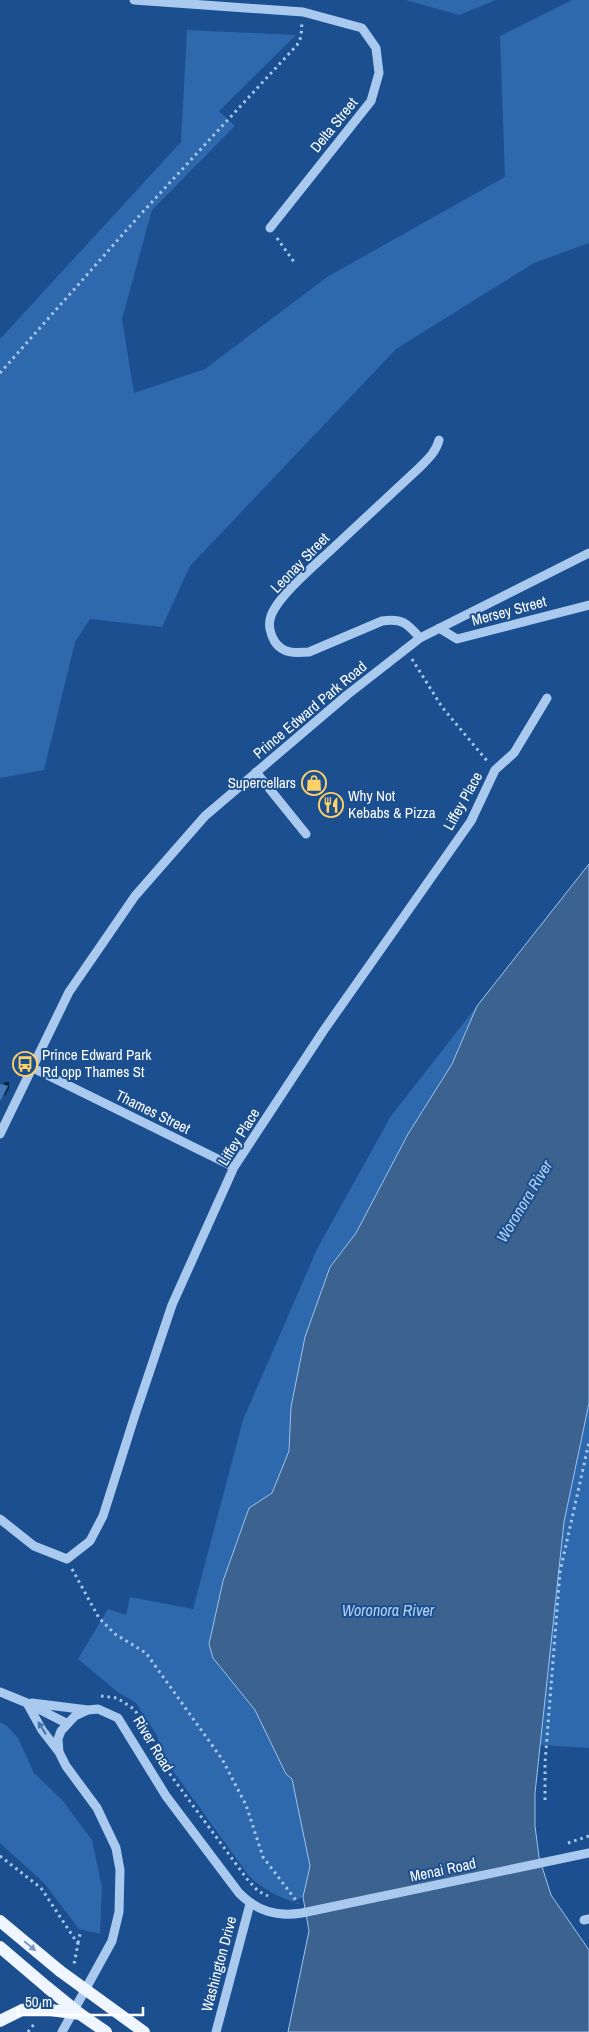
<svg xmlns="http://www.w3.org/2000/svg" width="589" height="2032" font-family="'Archivo Narrow',sans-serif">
  <defs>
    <filter id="shadow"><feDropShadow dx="4.5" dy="-4.5" stdDeviation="0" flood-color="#0009"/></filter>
  </defs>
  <rect width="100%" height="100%" fill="#1b4f8f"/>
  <path fill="#2e69ad" d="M406 0H496L459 15Z
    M572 0H589V243L534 263 396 349 190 566 162 627 90 619 75 642 44 770 0 778V339L181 142 187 30 296 35 219 111 235 126 152 210 122 319 134 393 205 369 327 277 505 177 500 36Z
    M477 1006 452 1064 408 1134 356 1233 330 1267 305 1337 291 1407 289 1451 272 1493 249 1508 223 1581 209 1644 213 1658 255 1710 286 1774 292 1779 311 1866 303 1897 293 1902C275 1895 263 1889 249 1876L168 1764 156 1734 136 1703 119 1693 78 1659 108 1609 126 1615 130 1597 193 1609 243 1420 317 1249 391 1116Z
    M589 1403V1748L540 1745 564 1522Z
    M0 1722 7 1726 18 1738 34 1773 63 1801 92 1840 102 1887 100 1934 79 1929 44 1883 0 1843Z"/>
  <path fill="#3c6290" stroke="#9cc4f0" d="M589 864V1403L564 1522 535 1793V1826L539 1857 551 1895 589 1950V2032H288L309 1931 303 1897 310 1866 292 1779 286 1774 255 1710 213 1658 209 1644 223 1581 249 1508 272 1493 289 1451 291 1407 305 1337 330 1267 356 1233 408 1134 452 1064 477 1006Z"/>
  <path fill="#4478b7" filter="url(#shadow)" d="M0 1084 8 1086 0 1101Z"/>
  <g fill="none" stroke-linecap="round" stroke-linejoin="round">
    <path stroke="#a9c9ee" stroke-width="3" stroke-dasharray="2.5 4" stroke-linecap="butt" d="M277 238 294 262
      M0 373 139 216 297 45 301 37 302 22
      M412 659 442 707 488 762
      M72 1569 99 1618 115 1634 146 1653 222 1759 246 1805 263 1857 298 1903
      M101 1696 117 1698 134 1709 151 1735 164 1766 247 1879 258 1891 268 1896
      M545 1800V1763L560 1572 589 1442
      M568 1843 589 1836
      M0 1856 41 1888 78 1944 74 1964
      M78 1943 80 1934
      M28 2032 35 2023"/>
    <path stroke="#a9c9ee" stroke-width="9" d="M134 0 303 12 362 28 376 48 379 73 371 101 270 228
      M439 628 457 639 589 605
      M420 638C407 623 402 618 382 621L309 652C296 653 283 654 275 642 270 634 268 624 271 616 278 596 316 564 332 549 361 522 390 495 419 468 428 459 436 452 439 440
      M256 772 306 834
      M33 1068 234 1167
      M0 1134 69 992 135 896 205 816 347 695 420 638 589 553
      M0 1519 34 1546 67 1559 90 1541 103 1516 135 1415 172 1305 234 1167 324 1030 471 821 495 770 514 753 547 698
      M0 1692 27 1703 66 1723
      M27 1703 42 1730 59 1752
      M32 1703 88 1710
      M584 1920 589 1919
      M62 2032 112 1941 119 1912 120 1870 116 1848 97 1808 66 1766 59 1752 58 1739 61 1731 75 1716 88 1710 98 1709 118 1718 166 1796 239 1893C257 1911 276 1917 302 1913L589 1853
      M216 2032 250 1904"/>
    <path stroke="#f0f6ff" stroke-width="12" d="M0 1921 60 1971
      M0 1947 48 1988
      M80 2014 106 2032
      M0 2021 22 2010 36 2008"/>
    <path stroke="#f0f6ff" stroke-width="12" d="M60 1971 144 2032
      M48 1988 80 2014
      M36 2008 80 2014"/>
  </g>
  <defs><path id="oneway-solid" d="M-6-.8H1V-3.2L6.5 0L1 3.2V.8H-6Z" transform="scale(1.25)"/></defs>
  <use fill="#4674ac" href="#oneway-solid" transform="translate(42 1728) rotate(-122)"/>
  <use fill="#7b9ac1" href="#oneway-solid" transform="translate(30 1946) rotate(40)"/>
  <defs>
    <symbol id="shop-ring" viewBox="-11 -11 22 22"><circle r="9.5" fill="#1b4f8f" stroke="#ffd166" stroke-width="1.5"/><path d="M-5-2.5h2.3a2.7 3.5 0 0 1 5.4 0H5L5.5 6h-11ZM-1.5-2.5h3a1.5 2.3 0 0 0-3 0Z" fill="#ffd166"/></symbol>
    <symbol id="restaurant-ring" viewBox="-11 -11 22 22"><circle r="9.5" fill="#1b4f8f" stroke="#ffd166" stroke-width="1.5"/><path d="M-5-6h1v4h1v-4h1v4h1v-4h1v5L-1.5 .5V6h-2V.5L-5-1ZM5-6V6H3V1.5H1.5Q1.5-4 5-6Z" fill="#ffd166"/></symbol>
    <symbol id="bus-ring" viewBox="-11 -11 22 22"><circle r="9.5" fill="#1b4f8f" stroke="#ffd166" stroke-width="1.5"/><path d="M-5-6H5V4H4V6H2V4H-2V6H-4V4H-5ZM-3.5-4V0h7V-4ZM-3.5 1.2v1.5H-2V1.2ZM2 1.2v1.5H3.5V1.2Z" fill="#ffd166"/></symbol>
  </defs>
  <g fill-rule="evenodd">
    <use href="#shop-ring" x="300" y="769" width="28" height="28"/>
    <use href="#restaurant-ring" x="317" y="791" width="28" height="28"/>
    <use href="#bus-ring" x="11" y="1050" width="28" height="28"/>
  </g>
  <g text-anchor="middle" stroke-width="4" stroke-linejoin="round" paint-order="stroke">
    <g font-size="15" fill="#fff" stroke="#1b4f8f">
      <text transform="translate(334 125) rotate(-51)" y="5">Delta Street</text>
      <text transform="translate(300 563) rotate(-46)" y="5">Leonay Street</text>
      <text transform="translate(509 611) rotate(-15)" y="5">Mersey Street</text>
      <text transform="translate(310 710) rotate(-40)" y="5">Prince Edward Park Road</text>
      <text transform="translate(463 801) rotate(-61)" y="5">Liffey Place</text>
      <text transform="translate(153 1112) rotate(26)" y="5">Thames Street</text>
      <text transform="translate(239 1137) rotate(-58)" y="5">Liffey Place</text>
      <text transform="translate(153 1744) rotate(59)" y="5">River Road</text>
      <text transform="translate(443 1870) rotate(-12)" y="5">Menai Road</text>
      <text transform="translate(219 1964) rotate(-75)" y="5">Washington Drive</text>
    </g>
    <g font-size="15" fill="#fff" stroke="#1b4f8f" text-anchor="start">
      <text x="296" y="788" text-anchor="end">Supercellars</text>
      <text x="348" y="801">Why Not<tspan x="348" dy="17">Kebabs &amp; Pizza</tspan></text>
      <text x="42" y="1060">Prince Edward Park<tspan x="42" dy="17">Rd opp Thames St</tspan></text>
    </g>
    <g font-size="16" font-style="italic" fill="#b5d3f5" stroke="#1b4f8f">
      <text transform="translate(524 1201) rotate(-59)" y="6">Woronora River</text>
      <text x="388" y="1616">Woronora River</text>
    </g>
  </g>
  <path d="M18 2007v8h125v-8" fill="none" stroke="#ffffff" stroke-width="2.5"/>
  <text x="25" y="2007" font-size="15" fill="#ffffff" stroke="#1b4f8f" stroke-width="4" paint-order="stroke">50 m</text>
</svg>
